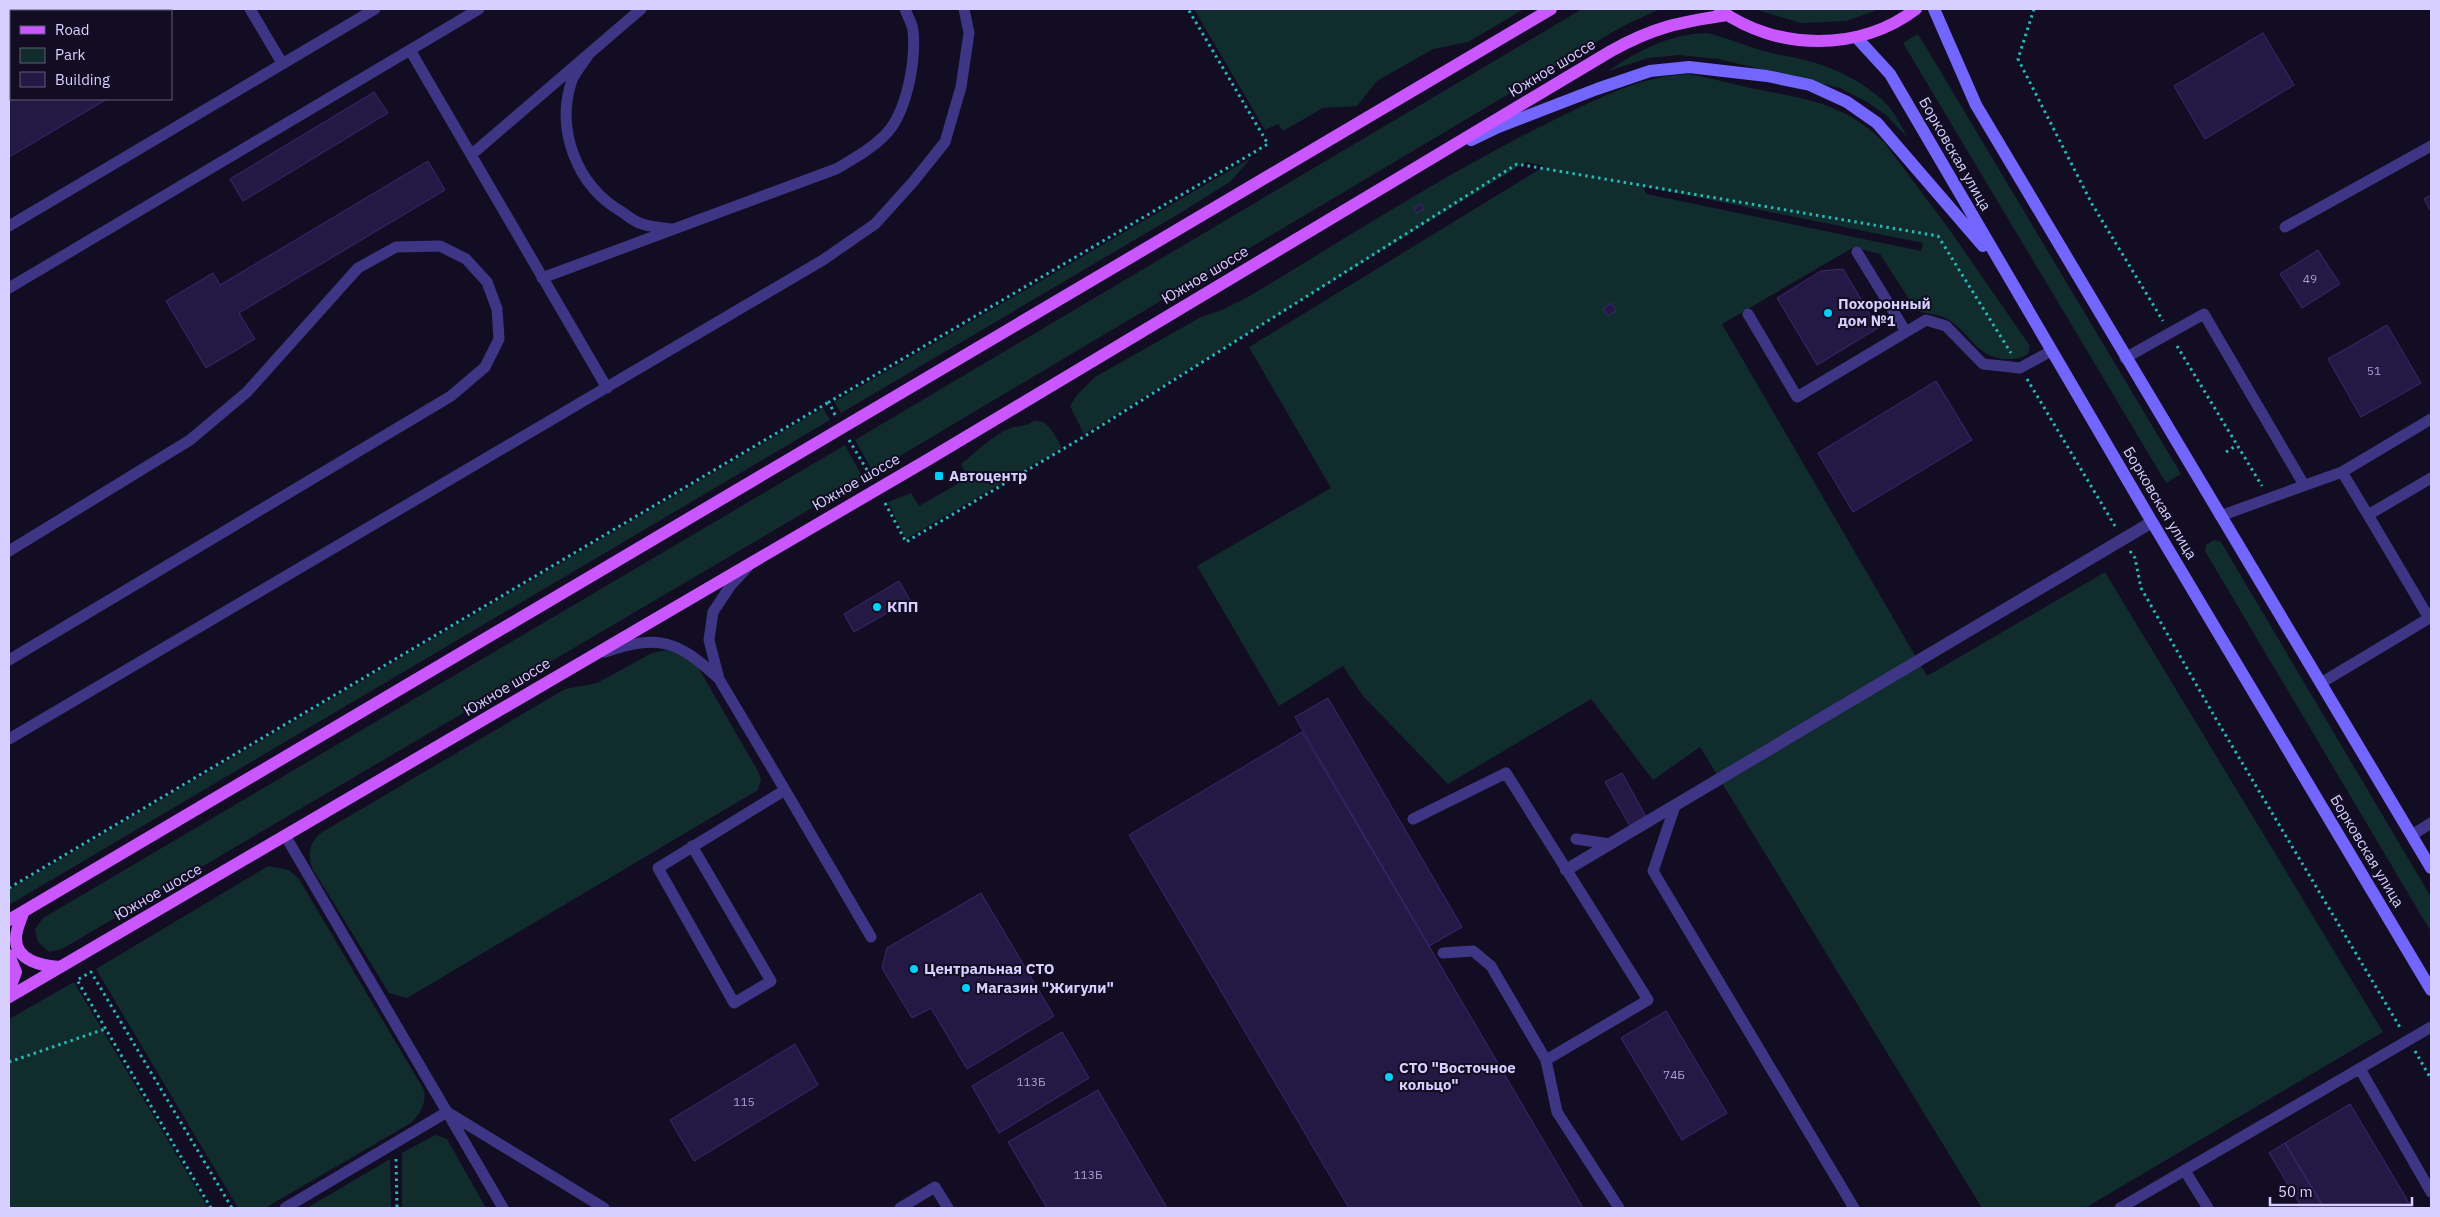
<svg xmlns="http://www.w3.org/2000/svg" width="2440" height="1217" font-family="'IBM Plex Sans',sans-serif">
  <rect width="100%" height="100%" fill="#120d23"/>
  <path fill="#102c2d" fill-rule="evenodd" d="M1194 9H1524L1468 42 1433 49 1377 81 1357 106 1323 108 1283 131 1278 124 1265 130Z
    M1582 9H1660L1623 26 873 472 855 440Z
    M1754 9H1879L1847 21 1801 23Z
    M1706 33C1727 37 1747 47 1768 52 1782 56 1798 57 1812 62 1840 70 1871 86 1890 108 1897 117 1902 128 1908 138L1886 115 1867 102 1840 88 1718 59 1679 55 1648 58 1608 71C1640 50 1667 35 1706 33Z
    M1918 34 2181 474 2166 483 1903 43Z
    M1689 74C1709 78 1727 82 1746 87 1802 99 1840 100 1884 142L1949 229 2030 346 2028 354C2021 359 2014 359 2005 359 1976 357 1972 335 1949 320 1939 313 1927 315 1916 310L1880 254 1854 247 1722 324 1927 676 2105 572 2383 1032 2085 1208H1982L1700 747 1653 780 1591 699 1448 784 1363 696 1343 666 1279 706 1197 566 1331 488 1249 347 1545 166 1526 162 1084 434 1070 406 1077 395 1095 377 1201 317 1222 310 1248 297C1348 237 1446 173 1550 122 1595 100 1639 76 1689 74ZM1642 186 1923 243 1921 251 1647 194Z
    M1251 158 1231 181 1182 212 841 413 834 402Z
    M823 408 830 420 9 905V890Z
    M1034 421C1049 419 1055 437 1062 448L906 539 888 502 911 493 919 506 968 478 961 464C976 452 991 437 1008 429 1017 425 1024 428 1034 421Z
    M845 445 863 478 62 949 49 952 38 942 35 929 43 918Z
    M2214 540 2221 542 2431 897V932L2205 551 2206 545Z
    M666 650 676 652 698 667 759 773 761 779 758 790 407 998 389 993 312 868C308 854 309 845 319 834L565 689 597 683 652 653Z
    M268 866 289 870 299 879 424 1090C426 1104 421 1113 411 1123L265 1208H238L96 969Z
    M74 982 208 1208H9V1019Z
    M435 1135 447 1139 486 1208H402V1153Z
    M390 1159 391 1208H307Z"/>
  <path fill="#241844" stroke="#3c2971" d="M9 9H120L121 11H11V99H107L9 157Z
    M2263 33 2294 85 2205 139 2174 86Z
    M374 92 388 113 243 201 230 179Z
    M428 161 445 190 239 313 255 339 206 368 166 301 213 273 220 285Z
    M2431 195V212L2424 199Z
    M1421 204 1424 209 1417 213 1414 208Z
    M2318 250 2340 284 2302 308 2280 274Z
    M1843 269 1878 328 1817 365 1777 298 1821 271Z
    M1611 303 1616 311 1608 316 1603 309Z
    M2387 325 2421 383 2361 417 2328 359Z
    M1936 381 1972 440 1853 512 1818 453Z
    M899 581 910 600 854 632 844 614Z
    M1328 698 1462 927 1429 946 1295 717Z
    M1302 732 1429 946 1583 1208H1349L1129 835Z
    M1622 773 1651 826 1635 835 1605 782Z
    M981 893 1054 1016 967 1069 931 1008 912 1018 882 968 887 948Z
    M1666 1011 1727 1113 1682 1140 1621 1038Z
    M1062 1032 1089 1078 999 1133 972 1086Z
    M795 1044 818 1085 694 1161 670 1120Z
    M1098 1090 1167 1208H1047L1008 1142Z
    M2350 1104 2412 1208H2324L2285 1143Z
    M2285 1143 2324 1208H2302L2269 1153Z"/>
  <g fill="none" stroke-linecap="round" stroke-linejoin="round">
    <path stroke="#29b8b8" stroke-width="3" stroke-dasharray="2.5 4" stroke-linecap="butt" d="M2034 9 2018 59 2092 204 2163 321
      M2177 346 2262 486
      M2027 379 2115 526
      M835 415 829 402 1268 144 1188 9
      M849 440 870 475
      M2226 452 2237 445
      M885 503 906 542 1085 436 1517 164 1938 236 2011 353
      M2130 551 2135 558 2141 588 2216 719 2401 1029
      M9 888 829 402
      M2415 1051 2431 1079
      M9 1062 105 1029
      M396 1159 397 1208
      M211 1208 77 980 91 972 232 1208"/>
    <path stroke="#3e3684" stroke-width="11" d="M250 9 282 63
      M410 50 607 388
      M589 54C584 62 576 71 572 80 555 130 577 186 622 212 628 216 635 222 642 224 651 227 662 228 672 229
      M471 155 641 9
      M9 226 375 9
      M2285 227 2431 146
      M1857 252 1906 332
      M542 278 836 169C853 159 870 150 884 136 907 114 916 61 913 30 912 23 907 15 905 9
      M9 288 479 9
      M1748 314 1797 397 1926 320 1946 326 1983 364 2020 368 2051 351
      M2125 358 2204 314 2304 485
      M2342 472 2431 419
      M2368 515 2429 618
      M2220 516 2342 472 2368 515 2431 478
      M9 551 190 440 247 392 358 268 396 247 440 246 466 259 487 282 497 309 499 339 485 367 451 396 9 660
      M605 652C659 634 677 640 718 678
      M2321 683 2431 617
      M9 739 823 260 875 224 913 182 945 142 961 87 969 33 964 9
      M785 790 871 937
      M1675 806 1653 871 1854 1208
      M1413 819 1506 773 1648 1000 1546 1060 1491 966 1473 951 1443 953
      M2412 835 2431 823
      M1576 839 1610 844
      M692 846 771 981 734 1003 658 868 785 790 719 679 709 640 713 612 731 585 747 568
      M1546 1060 1557 1112 1619 1208
      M2360 1069 2431 1192
      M2185 1171 2208 1208
      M285 1208 447 1112 286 837
      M503 1208 447 1112 604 1208
      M900 1208 935 1187 948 1208
      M2120 1208 2431 1027"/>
    <path stroke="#3e3684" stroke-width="12" d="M1566 870 2152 522"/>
    <path stroke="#7366ff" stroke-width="12" d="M1934 9 1976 105 2431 868
      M1856 37 1890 74 2152 522 2431 990
      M1471 140 1496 128 1597 89 1650 71 1689 67 1767 76 1810 85 1847 102 1877 123 1983 246"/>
    <path stroke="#ca56ff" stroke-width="12" d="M1720 10C1777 51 1860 52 1916 9
      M24 911C21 919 16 929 16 938 15 961 43 966 60 967
      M9 920 1551 9
      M9 955 16 972 9 991
      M9 997 929 459 1611 51C1654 27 1680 22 1727 15"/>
  </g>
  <g fill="#00d1fa" stroke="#120d23" stroke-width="2">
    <circle cx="1828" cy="313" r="5"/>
    <rect x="934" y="471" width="10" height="10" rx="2.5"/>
    <circle cx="877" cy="607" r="5"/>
    <circle cx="914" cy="969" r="5"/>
    <circle cx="966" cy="988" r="5"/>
    <circle cx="1389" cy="1077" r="5"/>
  </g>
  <g text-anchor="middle" stroke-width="4" stroke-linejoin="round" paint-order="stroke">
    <g font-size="12" fill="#aaa1d0">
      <text x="2310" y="283">49</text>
      <text x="2374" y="375">51</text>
      <text x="1674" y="1079">74Б</text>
      <text x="1031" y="1086">113Б</text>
      <text x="744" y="1106">115</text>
      <text x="1088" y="1179">113Б</text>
    </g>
    <g font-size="15" fill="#d7cfff" stroke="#120d23">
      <text transform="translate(1552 68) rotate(-31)" y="5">Южное шоссе</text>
      <text transform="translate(1955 154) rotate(60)" y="5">Борковская улица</text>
      <text transform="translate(1205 275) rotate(-31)" y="5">Южное шоссе</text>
      <text transform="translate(856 482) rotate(-30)" y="5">Южное шоссе</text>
      <text transform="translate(2160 503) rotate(59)" y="5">Борковская улица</text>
      <text transform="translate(507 687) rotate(-31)" y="5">Южное шоссе</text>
      <text transform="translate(2367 851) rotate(59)" y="5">Борковская улица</text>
      <text transform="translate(158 892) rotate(-30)" y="5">Южное шоссе</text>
    </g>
    <g font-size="15" font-weight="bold" fill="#d7cfff" stroke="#120d23" text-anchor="start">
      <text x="1838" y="309">Похоронный<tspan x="1838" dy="17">дом №1</tspan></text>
      <text x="949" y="481">Автоцентр</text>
      <text x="887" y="612">КПП</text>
      <text x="924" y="974">Центральная СТО</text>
      <text x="976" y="993">Магазин "Жигули"</text>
      <text x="1399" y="1073">СТО "Восточное<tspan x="1399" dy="17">кольцо"</tspan></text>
    </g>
  </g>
  <rect width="2440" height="1217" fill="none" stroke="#d7cfff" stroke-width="20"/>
  <rect x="10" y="10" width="162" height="90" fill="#120d23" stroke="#615b7b"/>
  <rect x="20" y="26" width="25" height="8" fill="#ca56ff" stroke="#615b7b"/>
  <text x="55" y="35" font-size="15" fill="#d7cfff">Road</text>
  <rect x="20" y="48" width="25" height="15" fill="#102c2d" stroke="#615b7b"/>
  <text x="55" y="60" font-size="15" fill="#d7cfff">Park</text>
  <rect x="20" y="72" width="25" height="15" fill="#241844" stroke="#615b7b"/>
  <text x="55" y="85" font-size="15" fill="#d7cfff">Building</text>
  <path d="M2270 1197v8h142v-8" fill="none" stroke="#d7cfff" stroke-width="2.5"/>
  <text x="2278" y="1197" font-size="15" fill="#d7cfff" stroke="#120d23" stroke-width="4" paint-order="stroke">50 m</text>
</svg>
